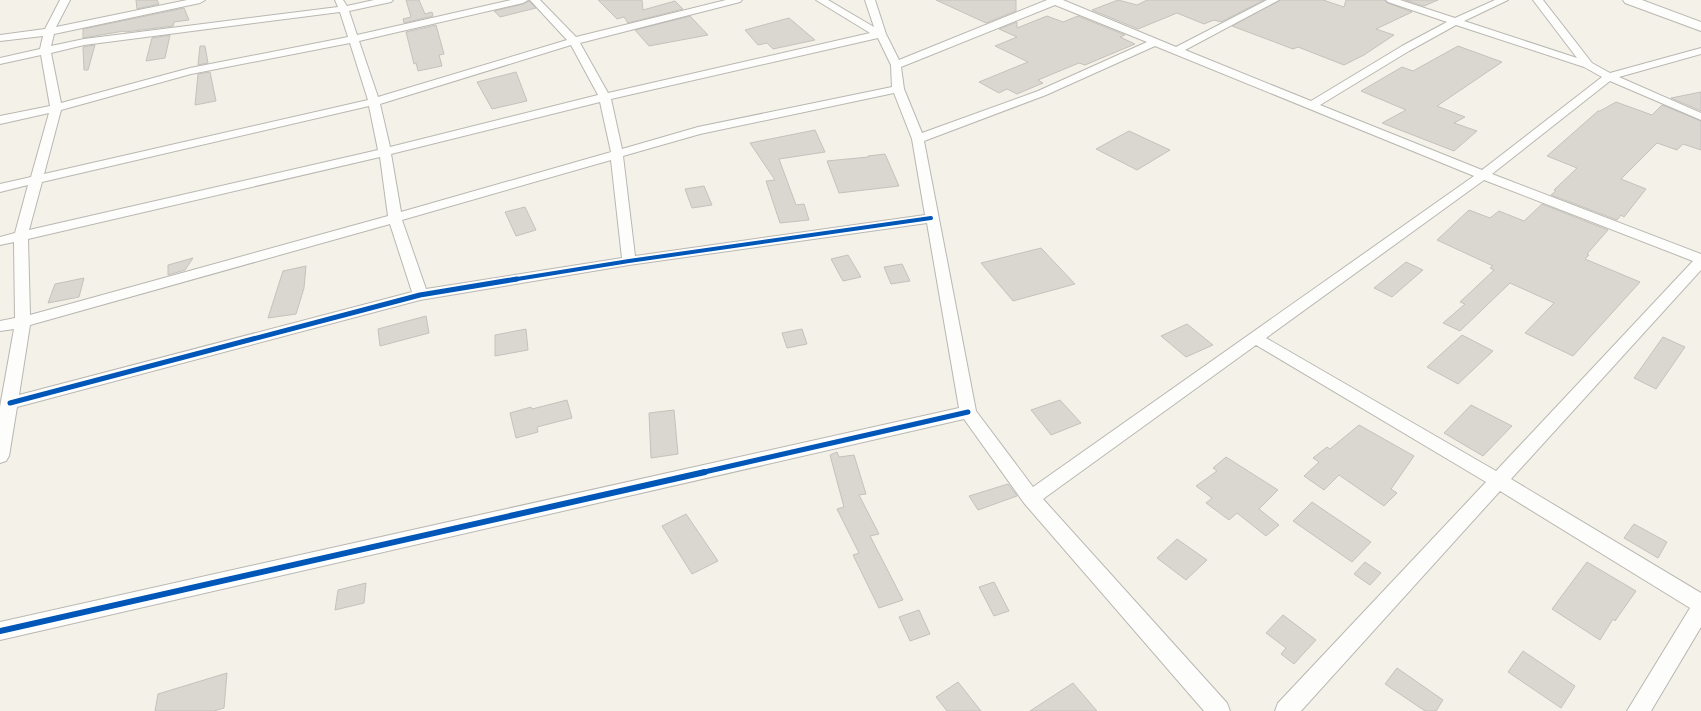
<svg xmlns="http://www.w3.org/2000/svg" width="1701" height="711" font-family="Roboto,sans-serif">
  <rect width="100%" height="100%" fill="#f4f1e9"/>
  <path fill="#dad7d1" stroke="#c5c2bc" d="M136 0H157L159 4 137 9Z
    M406 0H419L425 14 432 12 433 16 404 23 403 19 411 17Z
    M598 0H642L643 10 675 1 683 9 628 23 624 17 617 19Z
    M936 0H1016V11L986 23Z
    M1118 0 1137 5 1147 0H1264L1221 22 1214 20 1204 24 1177 13 1138 29 1092 10Z
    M1280 0H1323L1344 7 1346 0H1384L1388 3 1412 12 1376 29 1394 35 1364 55 1344 65 1298 47 1293 49 1232 26Z
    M1405 0H1438L1424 6Z
    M529 1 536 8 500 17 494 11 523 4Z
    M184 8 189 20 174 22 173 26 125 32 124 31 83 38V29Z
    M690 16 708 35 649 46 635 30Z
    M1047 16 1063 22 1078 16 1125 35 1120 37 1135 44 1085 65 1079 63 1038 80 1043 83 1017 94 1007 89 999 93 979 82 1028 62 995 46 1017 37 999 29 1017 22V28Z
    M789 18 815 40 773 49 767 43 758 45 745 30Z
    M436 25 444 54 439 55 442 66 418 71 416 63 414 64 406 32Z
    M170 35 165 58 146 61 152 38Z
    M95 45 88 70H84L83 47Z
    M200 46H205L208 63 198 65Z
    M1458 46 1502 62 1437 106 1465 117 1454 123 1477 131 1454 151 1382 123 1406 110 1361 91 1402 67 1413 71Z
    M210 72 216 101 195 105 198 74Z
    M516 72 527 101 492 109 477 82Z
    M1701 92V111L1671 98Z
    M1616 102 1652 115 1662 105 1701 121V150L1683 144 1677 150 1657 143 1621 179 1646 189 1624 217 1621 215 1617 220 1551 195 1556 191 1554 190 1577 168 1547 156 1598 111H1600Z
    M815 130 825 152 779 159 796 205 804 204 809 220 780 223 766 181 775 180 750 143Z
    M1129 131 1170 150 1137 170 1096 149Z
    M885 154 899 186 839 193 827 161 868 157V156Z
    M704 186 712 205 692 208 685 189Z
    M1542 204 1608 230 1587 254 1589 255 1585 259 1640 282 1573 356 1525 333 1554 303 1510 283 1460 331 1443 323 1465 304 1460 302 1494 270 1490 268 1493 266 1437 240 1469 210 1490 218 1499 211 1524 221Z
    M525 207 536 230 516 236 505 212Z
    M1041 248 1075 284 1013 301 981 263Z
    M848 255 861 277 843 281 831 259Z
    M193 258 185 270 168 275V265Z
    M1406 262 1423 270 1392 297 1374 288Z
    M902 264 910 281 891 284 884 267Z
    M306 266 304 288 296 314 268 318 283 271Z
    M84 278 79 297 48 303 55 284Z
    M426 316 429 333 380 346 378 329Z
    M1187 324 1213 345 1186 357 1161 336Z
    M526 329 528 350 495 356V335Z
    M802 329 807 344 787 348 782 333Z
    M1462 335 1493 351 1458 384 1427 367Z
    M1663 337 1685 347 1656 389 1634 378Z
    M567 400 572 418 537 427 538 432 516 438 510 413 531 407 532 409Z
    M1060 400 1081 423 1051 435 1031 410Z
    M1471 405 1512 426 1483 456 1444 433Z
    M674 410 678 454 651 458 649 413Z
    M1359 425 1414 456 1391 489 1397 493 1384 506 1339 475 1324 490 1304 476 1319 462 1313 458 1327 447 1330 449Z
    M837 452 839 457 854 455 866 494 859 495 879 534 870 536 903 600 879 608 853 555 859 553 837 509 844 507 830 455Z
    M1226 457 1278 490 1259 509 1279 525 1266 536 1237 513 1229 520 1206 503 1212 498 1196 486 1217 471 1213 468Z
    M1008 484 1017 496 978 510 969 496Z
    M1312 502 1371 542 1352 562 1293 521Z
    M686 514 718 561 692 574 662 526Z
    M1634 524 1667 542 1658 558 1624 538Z
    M1177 539 1207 560 1186 580 1157 558Z
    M1365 562 1381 573 1370 585 1354 574Z
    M1587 562 1636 591 1615 621 1613 619 1600 640 1552 609Z
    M994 582 1009 611 994 616 979 587Z
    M366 583 364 603 335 610 338 590Z
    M919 610 930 634 910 641 899 617Z
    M1283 615 1316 640 1294 664 1281 654 1286 648 1266 633Z
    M1523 651 1575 686 1561 708 1508 672Z
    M1397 668 1443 700 1436 711H1425L1385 684Z
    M227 673 224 708 214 711H155L158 694Z
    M958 682 981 711H947L936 697Z
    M1073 683 1097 711H1030Z"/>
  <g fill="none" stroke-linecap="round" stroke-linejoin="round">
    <defs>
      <path id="street" d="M60 0H70L56 27 187 0H205L200 3 54 34 51 46 84 39 338 7 335 0H343L347 6 374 0H393L391 2 349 11 357 35 511 0H528L523 3 359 41 378 97 567 40 530 0H540L576 37 726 0H742L740 2 580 43 608 93 870 33 816 0H828L874 27 865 0H875L886 34 899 60 1047 0H1063L1176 47 1267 0H1279L1185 50 1311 101 1402 46 1447 22 1388 2 1386 0H1400L1455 18 1495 0H1508L1464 21 1577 58 1533 0H1543L1592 63 1610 73 1701 48V54L1619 77 1701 113V120L1610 81 1492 174 1701 254V270L1511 479 1701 593V627L1651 711H1627L1690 608 1500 491 1301 711H1275L1278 703 1486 482 1256 345 1043 499 1227 703 1230 711H1204L1024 503 964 419 0 640V622L959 408 927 223 629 265 420 300 17 407 9 456 6 461 0 463V407L14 329 0 331V321L15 318 14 242 0 245V237L15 233 28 185 0 192V184L31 177 49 113 0 124V116L50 106 41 55 0 64V58L40 49 43 36 0 41V35L45 29ZM1055 5 1147 42 1038 91 922 133 904 89 901 67ZM340 12 348 37 190 68 61 103 51 53 84 45ZM1456 25 1584 67 1602 77 1482 170 1320 105 1409 51ZM878 38 891 65 892 87 698 127 622 149 611 99ZM350 43 368 100 44 174 61 110 191 74ZM571 45 598 95 390 147 380 104ZM1155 46 1474 176 1033 487 976 411 924 141 1046 95ZM894 93 912 139 925 215 635 256 623 156 700 134ZM600 102 611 152 401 212 391 154ZM369 106 378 150 29 230 42 182ZM380 157 388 216 30 315 28 239ZM611 160 622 258 426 289 402 220ZM1484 180 1693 261 1496 471 1266 338ZM390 224 412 292 19 395 30 325Z"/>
      <path id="secondary" d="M1623 0H1642L1701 22V31L1625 3Z"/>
    </defs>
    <use href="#street" stroke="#b9b7b1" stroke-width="2"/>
    <use href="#secondary" stroke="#b9b7b1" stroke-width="2"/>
    <use href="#street" fill="#fdfdfc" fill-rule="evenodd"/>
    <use href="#secondary" fill="#fdfdfc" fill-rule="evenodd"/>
    <defs>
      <path id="cycleway-far2" d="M511 280 629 261 931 218"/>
      <path id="cycleway-far1" d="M10 403 420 295 517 279
        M700 473 968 412"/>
      <path id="cycleway" d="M0 631 705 472"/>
    </defs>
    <use href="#cycleway-far2" stroke="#fff" stroke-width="6"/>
    <use href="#cycleway-far1" stroke="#fff" stroke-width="8"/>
    <use href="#cycleway" stroke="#fff" stroke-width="9"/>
    <use href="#cycleway-far2" stroke="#0057b8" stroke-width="4"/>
    <use href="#cycleway-far1" stroke="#0057b8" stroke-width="5"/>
    <use href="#cycleway" stroke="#0057b8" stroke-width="6"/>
  </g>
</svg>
